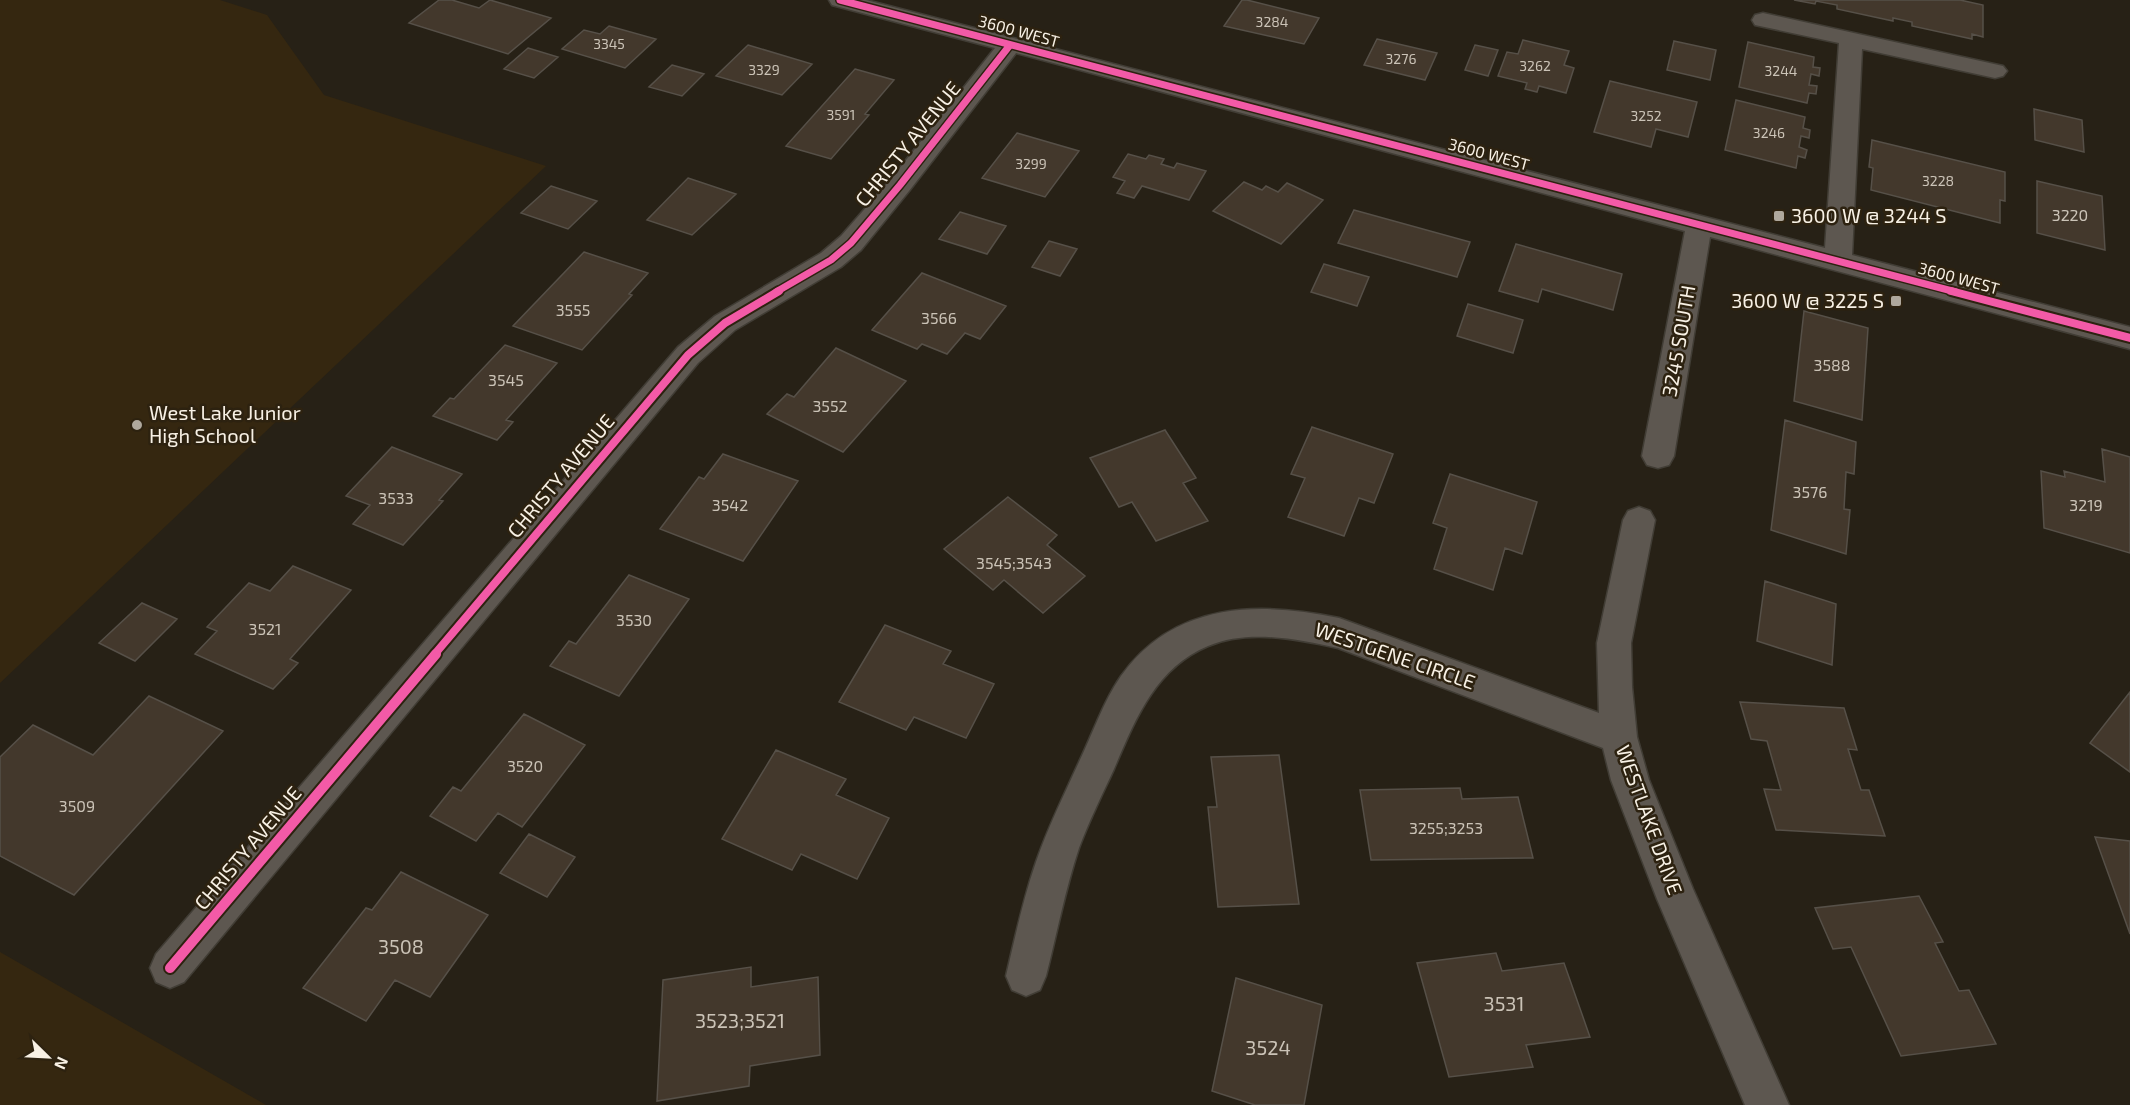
<svg xmlns="http://www.w3.org/2000/svg" width="2130" height="1105" font-family="'Exo 2',sans-serif">
  <rect width="100%" height="100%" fill="#272116"/>
  <path fill="#352710" d="M0 0H220L267 15 324 95 546 166 0 683Z
    M0 952 266 1105H0Z"/>
  <path fill="#43382c" stroke="#565048" stroke-width="1.5" d="M439 0H452L479 8 490 0 551 18 508 54 409 23Z
    M1242 0H1247L1319 18 1304 44 1224 26Z
    M1794 0H1960L1983 5V37L1972 34V39L1912 26V22L1893 18V21L1837 9V5L1816 1 1815 4Z
    M609 26 656 39 625 68 562 49 584 30 600 34Z
    M1377 39 1437 53 1425 80 1364 65Z
    M1523 40 1569 51 1564 65 1574 68 1566 93 1539 86 1537 92 1525 89 1527 83 1498 76 1507 52 1518 54Z
    M1674 41 1716 50 1710 80 1667 70Z
    M1748 42 1814 57 1813 67 1820 68 1819 76 1811 74 1809 85 1817 86 1816 94 1809 93 1807 103 1739 87Z
    M748 45 812 64 782 95 716 76Z
    M1475 45 1498 50 1488 76 1465 70Z
    M528 48 558 57 534 78 504 69Z
    M672 65 704 74 682 96 649 87Z
    M855 69 894 80 865 114 869 115 831 159 786 146Z
    M1610 81 1697 102 1688 137 1656 129 1651 147 1594 132Z
    M1736 100 1805 117 1803 128 1810 130 1809 138 1801 136 1799 147 1807 150 1805 158 1798 156 1796 168 1725 150Z
    M2034 109 2082 120 2084 152 2035 140Z
    M1017 133 1079 151 1045 197 982 178Z
    M1872 140 2005 172V201L2000 200V223L1871 190 1873 168 1869 167Z
    M1128 154 1146 159 1149 155 1164 159 1161 164 1174 168 1177 163 1206 171 1189 200 1142 186 1134 198 1117 193 1125 181 1113 177Z
    M688 178 736 194 692 235 647 220Z
    M2037 181 2102 196 2105 250 2037 233Z
    M1244 182 1262 190 1266 186 1278 192 1287 183 1323 200 1281 244 1213 211Z
    M551 186 597 201 568 229 521 213Z
    M1354 210 1470 242 1457 277 1338 243Z
    M960 212 1006 226 987 254 939 239Z
    M1049 241 1077 249 1060 276 1032 267Z
    M1516 244 1622 274 1613 310 1542 289 1538 302 1499 291Z
    M584 252 648 273 629 294 632 295 582 350 513 326Z
    M1324 264 1369 277 1357 306 1311 292Z
    M922 273 1006 306 980 339 965 333 947 354 922 344 917 349 872 330Z
    M1468 304 1523 320 1513 353 1457 336Z
    M1804 311 1868 328 1862 420 1794 401Z
    M505 345 557 363 506 420 513 422 497 440 433 416 450 398 454 399Z
    M836 348 906 381 843 452 767 414 787 394 794 397Z
    M1785 420 1856 442 1854 474 1846 472 1844 509 1850 510 1846 554 1771 530Z
    M1312 427 1393 454 1374 503 1359 498 1344 536 1288 517 1305 478 1291 474Z
    M1165 430 1196 478 1183 483 1208 521 1156 541 1132 502 1119 507 1090 458Z
    M392 447 462 474 439 500 443 501 403 545 353 524 370 505 346 496Z
    M2102 449 2130 457V553L2044 528 2041 471 2065 477 2064 471 2105 482Z
    M723 454 798 481 743 561 660 529 699 477 704 479Z
    M1450 474 1537 502 1522 554 1505 548 1493 590 1434 569 1447 528 1433 523Z
    M1008 497 1057 535 1047 545 1085 576 1043 613 1004 580 993 590 944 549Z
    M293 566 351 590 290 659 298 663 273 689 195 654 217 631 207 627 249 583 270 591Z
    M629 575 689 599 619 696 550 666 569 641 576 644Z
    M1765 581 1836 604 1832 665 1757 641Z
    M142 603 177 619 135 661 99 643Z
    M885 625 951 651 943 664 994 684 966 738 914 717 906 730 839 702Z
    M2130 692V772L2090 743Z
    M149 696 223 731 74 895 0 856V757L33 725 93 755Z
    M1740 702 1844 708 1857 750 1848 749 1861 790H1869L1885 836 1776 830 1764 789 1781 790 1767 741 1751 739Z
    M524 714 585 745 522 827 498 813 476 841 430 816 453 787 461 791Z
    M776 750 846 779 836 795 889 818 857 879 801 854 792 870 722 839Z
    M1279 755 1299 904 1218 907 1208 807H1217L1211 757Z
    M1460 788 1462 799 1518 797 1533 858 1371 860 1360 790Z
    M529 834 575 857 547 897 500 873Z
    M2095 837 2130 841V934Z
    M401 872 488 915 430 997 395 980 366 1021 303 988 366 908 372 910Z
    M1919 896 1943 942 1935 943 1959 991 1969 990 1996 1044 1901 1056 1851 947 1833 949 1815 908Z
    M1496 953 1502 971 1564 963 1590 1037 1526 1045 1533 1067 1449 1077 1417 963Z
    M751 967V987L818 977 820 1055 750 1066 749 1086 657 1101 663 980Z
    M1236 978 1322 1005 1304 1105H1255L1212 1091Z"/>
  <g fill="none" stroke-linecap="round" stroke-linejoin="round">
    <defs>
      <path id="minor" d="M829 0H866L1825 248 1839 43 1755 25 1752 20 1755 15 1763 13 2003 66 2007 71 2003 76 1995 78 1862 49 1852 255 2130 327V349L1710 237 1674 456 1669 465 1658 468 1647 465 1642 456 1685 231 1016 53 909 191 861 250 841 267 735 330 698 363 184 982 170 988 156 982 150 968 156 954 678 347 715 316 821 253 841 236 891 179 995 48 832 5Z
        M1639 507 1650 511 1655 520 1631 643 1632 687 1637 737 1649 780 1693 889 1789 1105H1745L1657 899 1611 780 1603 748 1338 648C1297 639 1248 629 1208 646 1155 668 1135 720 1114 769 1102 795 1089 821 1079 848 1065 890 1057 933 1046 976L1040 990 1026 996 1012 990 1006 976C1015 938 1023 899 1036 862 1048 827 1064 795 1079 762 1093 733 1103 702 1121 676 1174 602 1258 601 1339 618L1599 713 1597 643 1623 520 1628 511Z"/>
    </defs>
    <use href="#minor" stroke="#413d35" stroke-width="3"/>
    <use href="#minor" fill="#5d5750" fill-rule="evenodd"/>
    <defs>
      <path id="cycleway-far2" d="M840 0 1956 292
        M776 292 831 260 851 243 900 185 1010 45"/>
      <path id="cycleway-far1" d="M1951 291 2130 338
        M434 655 688 355 725 323 779 291"/>
      <path id="cycleway" d="M170 968 436 654"/>
    </defs>
    <use href="#cycleway-far2" stroke="#2d2210" stroke-width="10"/>
    <use href="#cycleway-far1" stroke="#2d2210" stroke-width="12"/>
    <use href="#cycleway" stroke="#2d2210" stroke-width="14"/>
    <use href="#cycleway-far2" stroke="#f35aa7" stroke-width="7"/>
    <use href="#cycleway-far1" stroke="#f35aa7" stroke-width="8"/>
    <use href="#cycleway" stroke="#f35aa7" stroke-width="10"/>
  </g>
  <g fill="#afa89d" stroke="#2d2210" stroke-width="2">
    <rect x="1773" y="210" width="12" height="12" rx="3"/>
    <rect x="1890" y="295" width="12" height="12" rx="3"/>
    <circle cx="137" cy="425" r="6"/>
  </g>
  <g text-anchor="middle" stroke-width="5" stroke-linejoin="round" paint-order="stroke">
    <g font-size="14" fill="#cbc3b7">
      <text x="1272" y="27">3284</text>
      <text x="609" y="49">3345</text>
      <text x="1401" y="64">3276</text>
      <text x="1535" y="71">3262</text>
      <text x="764" y="75">3329</text>
      <text x="1781" y="76">3244</text>
      <text x="841" y="120">3591</text>
      <text x="1646" y="121">3252</text>
      <text x="1769" y="138">3246</text>
      <text x="1031" y="169">3299</text>
      <text x="1938" y="186">3228</text>
    </g>
    <g font-size="16" fill="#f8f1e5" stroke="#2d2210">
      <text transform="translate(1019 31) rotate(15)" y="6">3600 WEST</text>
      <text transform="translate(1489 154) rotate(15)" y="6">3600 WEST</text>
      <text transform="translate(1959 278) rotate(15)" y="6">3600 WEST</text>
    </g>
    <g font-size="16" fill="#cbc3b7">
      <text x="2070" y="221">3220</text>
      <text x="573" y="316">3555</text>
      <text x="939" y="324">3566</text>
      <text x="1832" y="371">3588</text>
      <text x="506" y="386">3545</text>
      <text x="830" y="412">3552</text>
      <text x="1810" y="498">3576</text>
      <text x="396" y="504">3533</text>
      <text x="730" y="511">3542</text>
      <text x="2086" y="511">3219</text>
      <text x="1014" y="569">3545;3543</text>
      <text x="634" y="626">3530</text>
      <text x="265" y="635">3521</text>
      <text x="525" y="772">3520</text>
      <text x="77" y="812">3509</text>
      <text x="1446" y="834">3255;3253</text>
    </g>
    <g font-size="20" fill="#f8f1e5" stroke="#2d2210">
      <text transform="translate(908 144) rotate(-51)" y="7">CHRISTY AVENUE</text>
      <text transform="translate(1679 341) rotate(-80)" y="7">3245 SOUTH</text>
      <text transform="translate(561 476) rotate(-50)" y="7">CHRISTY AVENUE</text>
      <text transform="translate(1395 656) rotate(19)" y="7">WESTGENE CIRCLE</text>
      <text transform="translate(1649 820) rotate(70)" y="7">WESTLAKE DRIVE</text>
      <text transform="translate(248 848) rotate(-50)" y="7">CHRISTY AVENUE</text>
    </g>
    <g font-size="20" fill="#f8f1e5" stroke="#2d2210" text-anchor="start">
      <text x="1791" y="223">3600 W @ 3244 S</text>
      <text x="1884" y="308" text-anchor="end">3600 W @ 3225 S</text>
      <text x="149" y="420">West Lake Junior<tspan x="149" dy="23">High School</tspan></text>
    </g>
    <g font-size="20" fill="#cbc3b7">
      <text x="401" y="954">3508</text>
      <text x="1504" y="1011">3531</text>
      <text x="740" y="1028">3523;3521</text>
      <text x="1268" y="1055">3524</text>
    </g>
  </g>
  <g transform="translate(48 1057) rotate(114)" stroke="#2d2210" stroke-width="4.5" paint-order="stroke">
  <path d="M0-4.5L10 22L0 15L-10 22Z" fill="#f8f1e5"/>
  <text y="-9" font-size="16" font-weight="bold" text-anchor="middle" fill="#f8f1e5">N</text>
  </g>
</svg>
